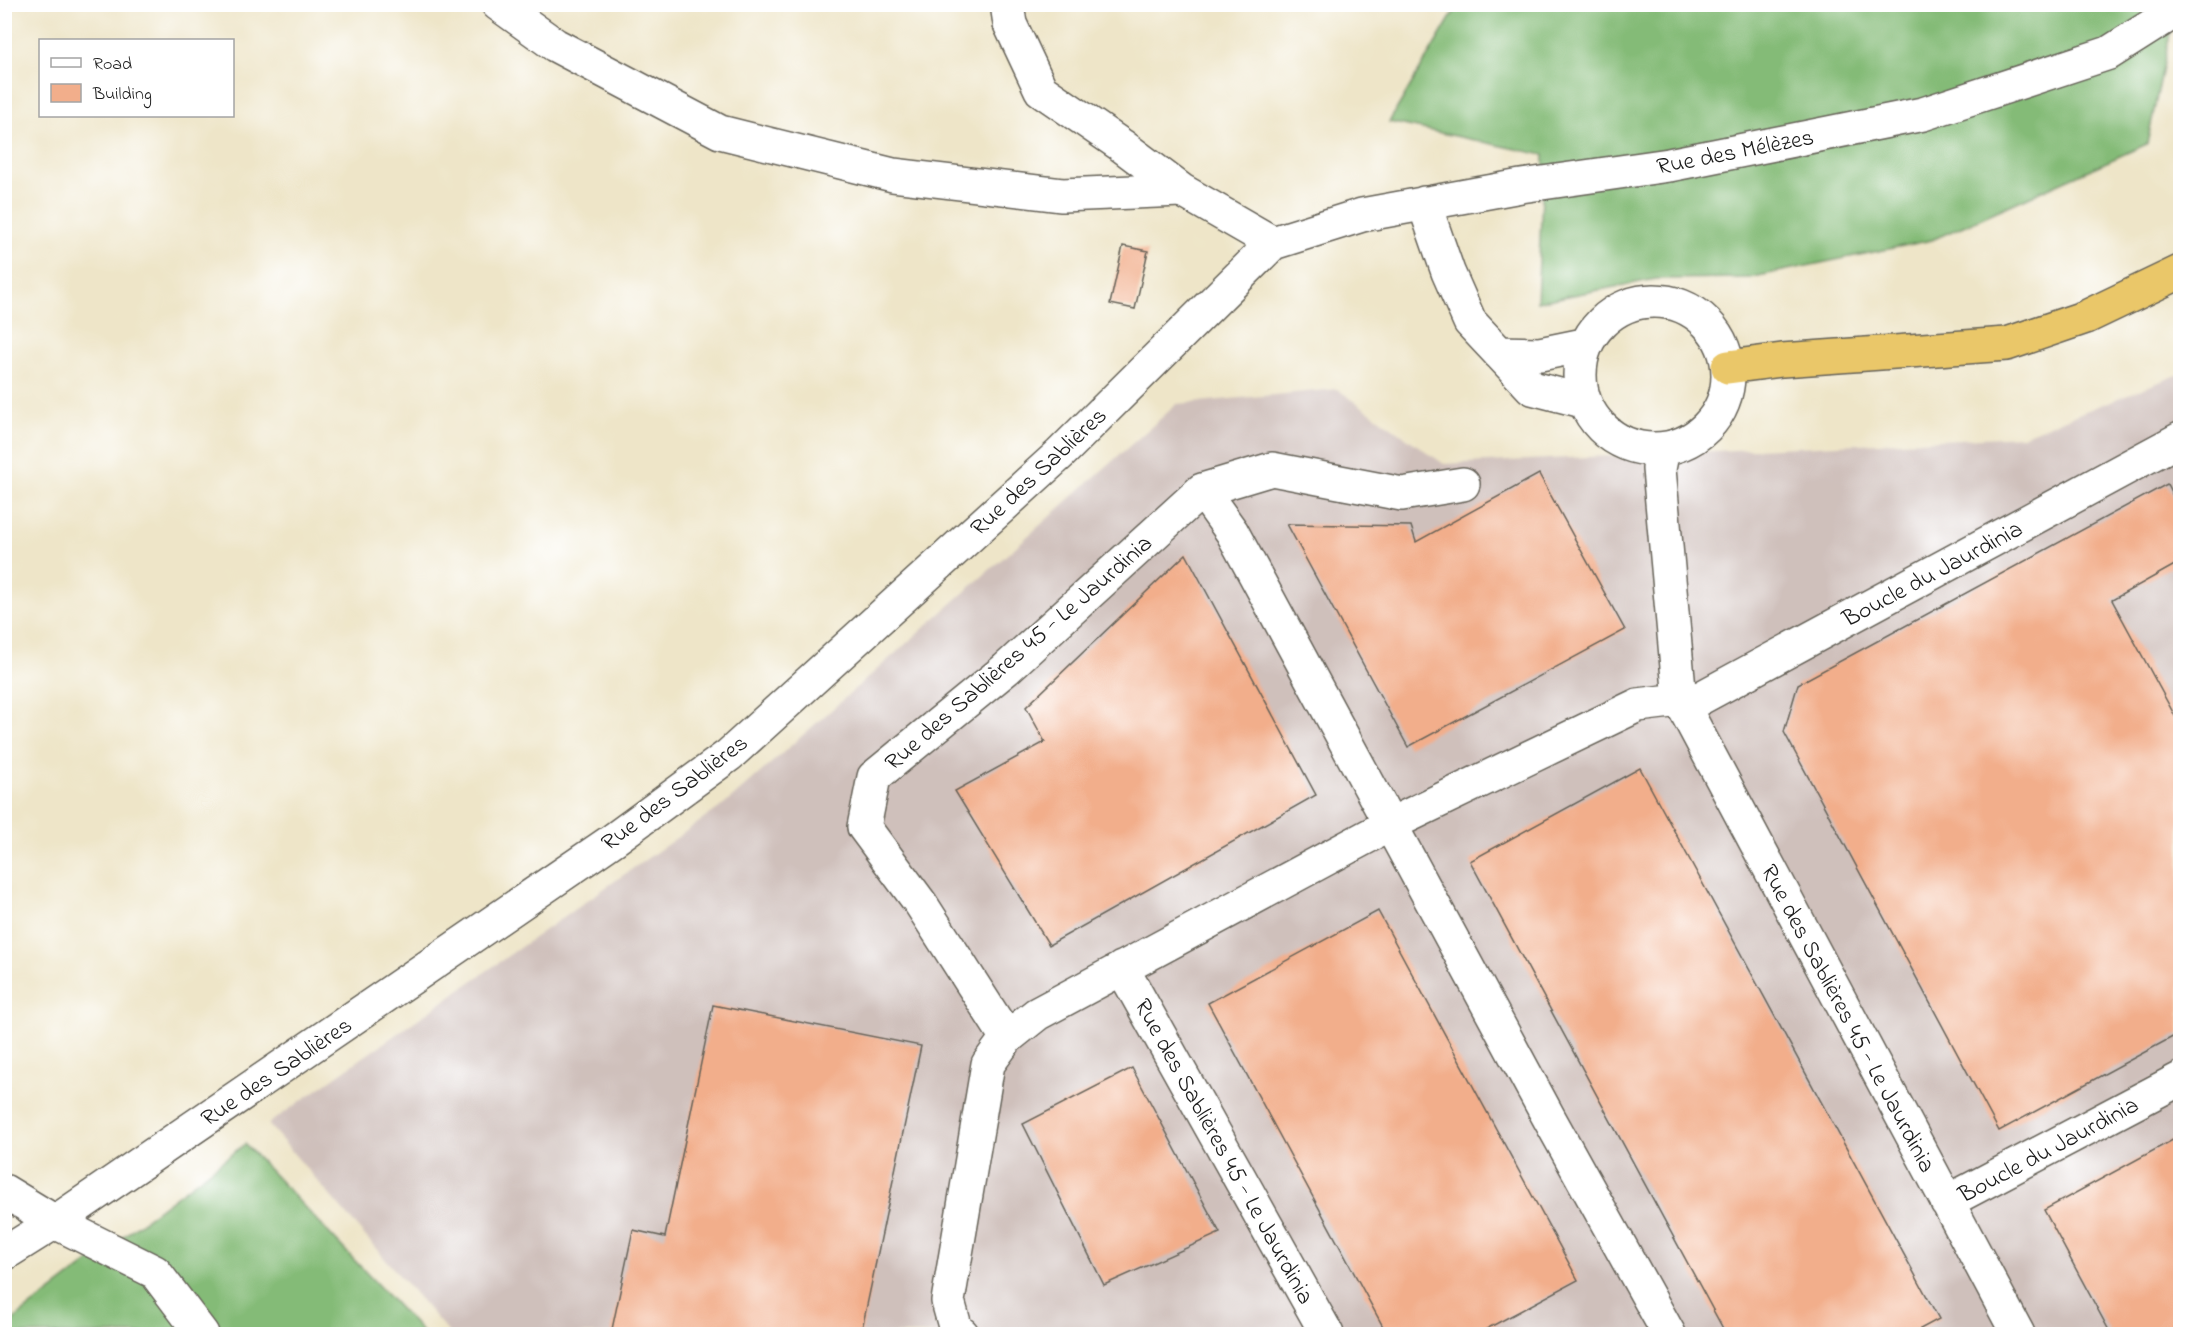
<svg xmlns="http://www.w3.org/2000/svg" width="2185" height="1339" font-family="'Indie Flower',sans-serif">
  <rect width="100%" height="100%" fill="#fff"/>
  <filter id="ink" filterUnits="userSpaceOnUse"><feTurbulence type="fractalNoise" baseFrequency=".0167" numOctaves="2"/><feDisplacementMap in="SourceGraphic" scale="12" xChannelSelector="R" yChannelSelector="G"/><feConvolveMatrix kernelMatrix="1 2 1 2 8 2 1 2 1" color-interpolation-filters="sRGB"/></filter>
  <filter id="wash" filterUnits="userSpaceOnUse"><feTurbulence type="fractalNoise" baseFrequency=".008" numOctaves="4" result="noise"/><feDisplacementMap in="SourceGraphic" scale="24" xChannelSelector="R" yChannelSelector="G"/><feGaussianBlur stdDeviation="1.35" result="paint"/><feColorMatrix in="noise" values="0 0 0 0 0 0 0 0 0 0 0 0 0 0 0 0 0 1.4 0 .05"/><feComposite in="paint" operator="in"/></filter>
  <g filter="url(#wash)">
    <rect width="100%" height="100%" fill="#eee5c8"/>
    <path fill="#cfc0bb" d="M2180 374V1334H450L268 1124 725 804 1177 404 1337 389 1444 464 2022 436Z"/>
    <path fill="#84bb77" stroke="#506c4a" stroke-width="1.5" d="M1458 5H2176L2147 144 1932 240 1749 278 1656 279 1537 302 1544 155 1389 122Z
      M245 1144 424 1334H5V1326Z"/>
    <g id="blocks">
      <path fill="#f2ae8b" d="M1123 246 1148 251 1135 309 1110 304Z
        M1539 474 1625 630 1408 747 1287 524 1411 526 1416 542Z
        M2167 484 2180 510V562L2112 600 2175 716 2180 713V1033L1999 1131 1784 732 1798 684Z
        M1186 554 1316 795 1049 945 955 791 1045 742 1026 707Z
        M1640 768 1939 1319 1911 1334H1726L1470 861Z
        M1378 911 1578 1280 1477 1334H1387L1208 1003Z
        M713 1005 921 1046 861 1334H611L633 1230 665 1237Z
        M1132 1068 1220 1233 1104 1285 1023 1124Z
        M2180 1136V1334H2111L2044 1210Z"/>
    </g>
  </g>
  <g filter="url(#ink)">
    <use href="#blocks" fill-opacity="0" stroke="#666258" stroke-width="1.5"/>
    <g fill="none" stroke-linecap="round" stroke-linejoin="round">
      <defs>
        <path id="minor" d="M498 4 555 45 720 132 893 175 1062 195 1181 190
          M1007 4 1010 24 1041 90 1121 145 1181 190 1273 243
          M1424 203 1448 272 1470 322 1532 388 1583 401
          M1580 375a74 74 0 1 1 148 0a74 74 0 1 1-148 0Z
          M1499 353 1540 354 1584 345
          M1663 449 1659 469 1680 700 2018 1334
          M1202 490 1232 532 1549 1118 1669 1334
          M1684 707 2180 439
          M1122 968 1327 1334
          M1007 1038 921 904 864 827 874 777 1006 669 1202 490 1272 469 1402 494 1463 484
          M4 1191 55 1222 155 1272 202 1334
          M1947 1202 2180 1079
          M4 1254 55 1222 613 840 729 755 1060 454 1273 243 1362 215 1521 186 1669 165 1923 114 2109 53 2180 8
          M962 1334 956 1330 948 1301 988 1064 1007 1038 1037 1014 1389 825 1638 705 1680 700"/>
        <path id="highway" d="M1728 367 1782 360 2007 344 2086 317 2180 272"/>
      </defs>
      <use href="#minor" stroke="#666258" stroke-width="36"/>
      <use href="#highway" stroke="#666258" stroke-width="36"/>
      <use href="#minor" stroke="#fff" stroke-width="33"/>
      <use href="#highway" stroke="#eac769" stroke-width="33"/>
    </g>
  </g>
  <g text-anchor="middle" stroke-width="6" stroke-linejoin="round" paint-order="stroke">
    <g font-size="24" fill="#1c1c1c" stroke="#fff">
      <text transform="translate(1735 151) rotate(-11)" y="8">Rue des Mélèzes</text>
      <text transform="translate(1038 471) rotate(-43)" y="8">Rue des Sablières</text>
      <text transform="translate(1932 573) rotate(-28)" y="8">Boucle du Jaurdinia</text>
      <text transform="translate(1018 652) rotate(-41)" y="8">Rue des Sablières 45 - Le Jaurdinia</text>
      <text transform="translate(674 792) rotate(-37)" y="8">Rue des Sablières</text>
      <text transform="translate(1849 1018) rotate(62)" y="8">Rue des Sablières 45 - Le Jaurdinia</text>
      <text transform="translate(276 1071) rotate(-34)" y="8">Rue des Sablières</text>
      <text transform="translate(2048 1149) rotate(-28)" y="8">Boucle du Jaurdinia</text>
      <text transform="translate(1225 1151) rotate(61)" y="8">Rue des Sablières 45 - Le Jaurdinia</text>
    </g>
  </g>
  <rect width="2185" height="1339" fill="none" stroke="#fff" stroke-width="24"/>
  <rect x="39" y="39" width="195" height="78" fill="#ffffff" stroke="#a4a4a4" stroke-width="1.5"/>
  <rect x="51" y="58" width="30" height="9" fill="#ffffff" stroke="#a4a4a4" stroke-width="1.5"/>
  <text x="93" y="69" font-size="18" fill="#1c1c1c">Road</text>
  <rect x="51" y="84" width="30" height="18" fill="#f2ae8b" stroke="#a4a4a4" stroke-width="1.5"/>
  <text x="93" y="99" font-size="18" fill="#1c1c1c">Building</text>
</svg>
